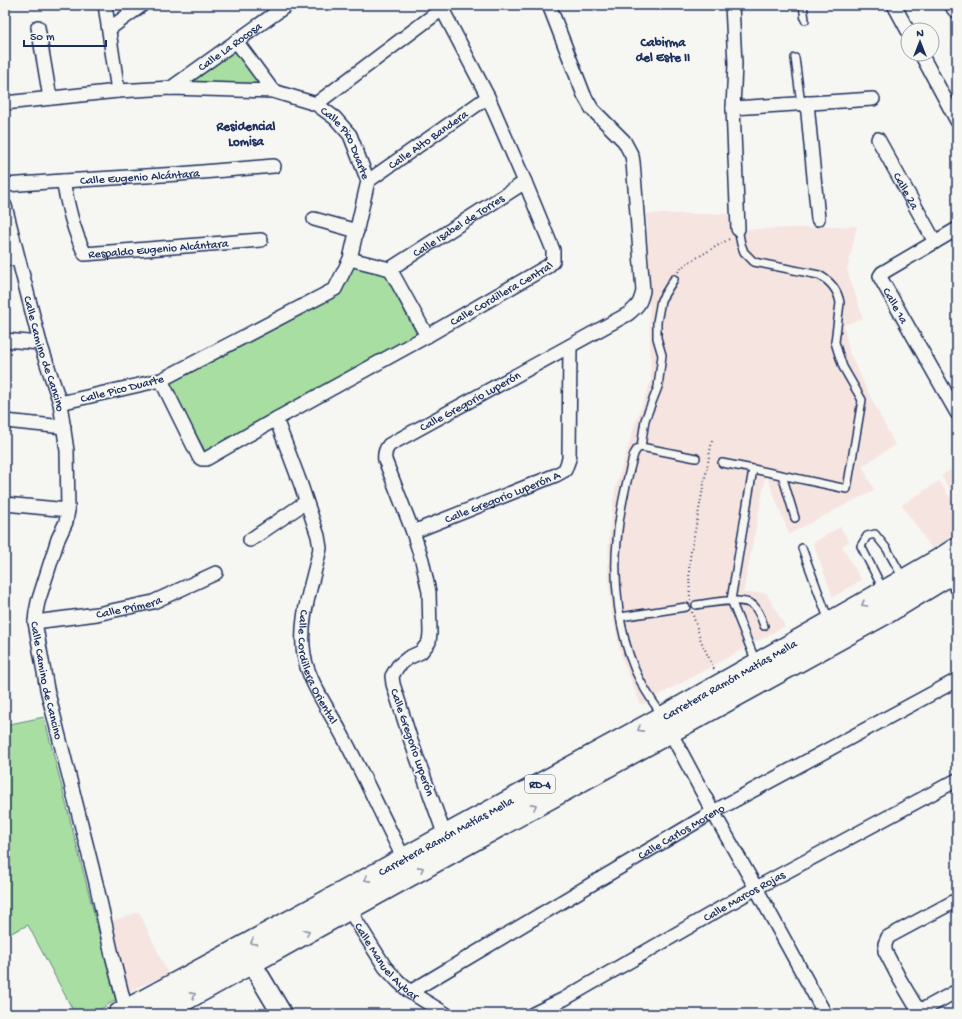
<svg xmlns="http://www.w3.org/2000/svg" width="962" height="1019" font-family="'Gochi Hand',sans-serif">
  <rect width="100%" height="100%" fill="#f6f6f2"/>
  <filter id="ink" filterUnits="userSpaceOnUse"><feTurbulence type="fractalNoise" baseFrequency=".025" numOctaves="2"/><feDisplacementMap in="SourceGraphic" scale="8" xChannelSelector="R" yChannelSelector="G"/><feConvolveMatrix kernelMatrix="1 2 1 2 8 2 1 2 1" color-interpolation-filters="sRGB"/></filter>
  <g filter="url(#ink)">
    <path fill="#f6e4e0" d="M647 214H728L731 230 857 226 847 270 863 318 844 325 849 352 872 400 895 445 862 466 874 490 789 534 766 474 743 593H766L785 626 641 705 622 659 612 612 608 570 609 537 615 490 634 427 651 381Z
      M957 466V500L941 476Z
      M939 481 957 508V533L932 549 902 505Z
      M840 527 849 541 842 546 861 580 833 597 813 543Z
      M139 912 168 974 129 991 112 921Z"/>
    <path fill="#a8dea1" stroke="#628680" d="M239 47 267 87 180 86Z
      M354 267 383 271 417 335 207 454 169 384 326 302 340 292Z
      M44 717 116 1000 92 1014H75L28 925 5 936V725Z"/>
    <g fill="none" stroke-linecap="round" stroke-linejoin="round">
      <defs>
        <path id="service" d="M803 5 805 20
          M795 58 801 104
          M738 229 741 244 744 252 754 262 819 275C830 281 838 290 840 303L835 342 838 352 843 367 862 400 847 489 753 469 731 600 756 662
          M641 447 645 420 658 387 662 355 657 338V322L661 300 674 279
          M722 463 753 469
          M782 475 795 518
          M802 548 829 621
          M883 589 861 546 867 536 875 534 887 549 903 578
          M696 605C710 603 744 596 754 606 759 611 762 620 764 626
          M620 617 686 607
          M662 715C652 701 642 686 635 670 619 633 613 581 617 541 619 512 626 483 634 454L637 449 641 447 696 458"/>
        <g id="minor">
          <path d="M105 5 118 91"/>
          <path d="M732 5 735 64 733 108 738 229"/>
          <path d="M894 5 908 31"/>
          <path d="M38 27 50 98"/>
          <path d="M109 29 142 5"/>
          <path d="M236 41 273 91"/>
          <path d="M921 54 957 121"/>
          <path id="s1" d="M171 88 287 5"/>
          <path id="s2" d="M5 103 118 91 171 88 273 91 316 104 335 118 350 135 368 181 350 259 335 289 161 380 60 403"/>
          <path d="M807 103 818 219"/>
          <path d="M316 104 442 9"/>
          <path d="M733 108 873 99"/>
          <path id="s3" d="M878 139 935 242"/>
          <path id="s4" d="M63 181C68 206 73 230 85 254L261 240"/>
          <path id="s5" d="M368 181 488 97"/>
          <path id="s6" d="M5 185 63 181 179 174 274 166"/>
          <path id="s7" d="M5 206 40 343 60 403 67 451 68 510 66 522 58 539 38 602 36 612 35 622 47 689 96 883 112 955 126 1010 129 1014"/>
          <path d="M314 219 357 231"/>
          <path id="s8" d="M957 229 882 273 880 276 881 279 957 413"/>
          <path d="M5 258 18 259"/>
          <path d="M350 259 390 269 427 336"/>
          <path id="s9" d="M390 269 525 182"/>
          <path d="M5 340 40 343"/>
          <path id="s10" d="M161 380 199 457 202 459H206L276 419 427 336 548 266 553 261V250L525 182 488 97 440 5"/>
          <path id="s11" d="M276 419 301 485 318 536 320 548C313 583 298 618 304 655 308 680 328 709 340 731 363 773 382 816 404 859"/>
          <path d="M5 421 64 427"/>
          <path d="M5 504 68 510"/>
          <path id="s12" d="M413 532 556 475 565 470 569 459 570 346"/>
          <path d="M250 540 306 502"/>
          <path d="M947 569 957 588"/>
          <path id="s13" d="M35 622 97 614 153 602 216 573"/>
          <path d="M667 726 713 812 756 888 825 1014"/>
          <path id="s14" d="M445 836 411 741 393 684 392 676 398 666 408 658 421 652 429 642 430 633 429 592 422 560 413 532 385 460C384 454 385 450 389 445L628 314C638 306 640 304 643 291L633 162 632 156 624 141 592 109 584 95 549 5"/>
          <path d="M957 900 888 937 885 944V951L899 978 915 1005 920 1009 926 1008 957 991"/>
          <path id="s15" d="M345 903 385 967 398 981 410 992 446 1014"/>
          <path id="s16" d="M410 992 713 812 957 680"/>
          <path id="s17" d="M533 1014 564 999 756 888 957 780"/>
        </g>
        <path id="secondary" d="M251 962 282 1014"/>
        <g id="primary">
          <path d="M956 5 957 7"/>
          <path id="s18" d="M119 1014 340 894 445 836 663 717 861 605 940 559 957 548"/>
          <path d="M159 1014 539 804 888 612 957 570"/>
        </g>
      </defs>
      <use href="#service" stroke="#1b2f5e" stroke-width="10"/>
      <use href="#minor" stroke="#1b2f5e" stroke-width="16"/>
      <use href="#secondary" stroke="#1b2f5e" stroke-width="22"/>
      <use href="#primary" stroke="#1b2f5e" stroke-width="24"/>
      <path stroke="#1b2f5e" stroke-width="2" stroke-dasharray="1 3" stroke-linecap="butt" d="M678 272 682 267 686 264 731 238
        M690 600 689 571 690 557 712 441
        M692 612 701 641 715 671"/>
      <use href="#service" stroke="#f6f6f2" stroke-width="7"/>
      <use href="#minor" stroke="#f6f6f2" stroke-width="13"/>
      <use href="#secondary" stroke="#f6f6f2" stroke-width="19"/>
      <use href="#primary" stroke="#f6f6f2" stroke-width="21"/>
    </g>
    <defs><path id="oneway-chevron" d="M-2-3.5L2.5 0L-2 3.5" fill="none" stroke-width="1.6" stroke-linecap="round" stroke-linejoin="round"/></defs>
    <g stroke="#8892a8">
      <use href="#oneway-chevron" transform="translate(864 604) rotate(150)"/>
      <use href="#oneway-chevron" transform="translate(640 729) rotate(151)"/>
      <use href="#oneway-chevron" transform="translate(534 806) rotate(-29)"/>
      <use href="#oneway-chevron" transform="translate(421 869) rotate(-29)"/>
      <use href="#oneway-chevron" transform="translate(367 879) rotate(151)"/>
      <use href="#oneway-chevron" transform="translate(307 932) rotate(-29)"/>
      <use href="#oneway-chevron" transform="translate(253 942) rotate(152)"/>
      <use href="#oneway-chevron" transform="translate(193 995) rotate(-29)"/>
    </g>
  </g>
  <g text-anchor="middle" stroke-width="3.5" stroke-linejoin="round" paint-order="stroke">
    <rect fill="#f6f6f2" stroke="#5d6b8a" stroke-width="1" x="525" y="775" width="30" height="18" rx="3"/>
    <g font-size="11" font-weight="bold" fill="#1b2f5e">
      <text x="540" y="788">RD-4</text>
    </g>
    <g font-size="12" fill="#1b2f5e" stroke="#f6f6f2">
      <text dy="4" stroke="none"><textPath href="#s1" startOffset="72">Calle La Rocosa</textPath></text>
      <text dy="4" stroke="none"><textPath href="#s5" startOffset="73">Calle Alto Bandera</textPath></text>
      <text dy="4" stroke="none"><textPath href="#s2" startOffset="364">Calle Pico Duarte</textPath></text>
      <text dy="4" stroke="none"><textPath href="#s6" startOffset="135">Calle Eugenio Alcántara</textPath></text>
      <text dy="4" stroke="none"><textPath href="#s3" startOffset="59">Calle 2a</textPath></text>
      <text dy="4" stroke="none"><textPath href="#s9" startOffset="81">Calle Isabel de Torres</textPath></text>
      <text dy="4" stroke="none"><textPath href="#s4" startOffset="150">Respaldo Eugenio Alcántara</textPath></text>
      <text dy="4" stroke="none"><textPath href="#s10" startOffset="432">Calle Cordillera Central</textPath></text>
      <text dy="4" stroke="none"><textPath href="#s8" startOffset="124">Calle 1a</textPath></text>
      <text dy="4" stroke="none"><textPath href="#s7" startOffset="153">Calle Camino de Cancino</textPath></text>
      <text transform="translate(122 388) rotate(-14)" y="4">Calle Pico Duarte</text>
      <text dy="4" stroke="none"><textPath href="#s14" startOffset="518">Calle Gregorio Luperón</textPath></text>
      <text dy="4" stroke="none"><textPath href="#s12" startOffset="96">Calle Gregorio Luperón A</textPath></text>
      <text dy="4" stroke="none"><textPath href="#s13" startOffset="95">Calle Primera</textPath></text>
      <text dy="4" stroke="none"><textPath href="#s11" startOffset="260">Calle Cordillera Oriental</textPath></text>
      <text dy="4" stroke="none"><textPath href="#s7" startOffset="489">Calle Camino de Cancino</textPath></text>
      <text dy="4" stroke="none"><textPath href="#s18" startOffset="696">Carretera Ramón Matías Mella</textPath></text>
      <text transform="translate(413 742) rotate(71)" y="4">Calle Gregorio Luperón</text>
      <text dy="4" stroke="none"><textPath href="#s16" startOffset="315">Calle Carlos Moreno</textPath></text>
      <text dy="4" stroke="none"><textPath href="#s18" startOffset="372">Carretera Ramón Matías Mella</textPath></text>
      <text dy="4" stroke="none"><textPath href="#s17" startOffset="242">Calle Marcos Rojas</textPath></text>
      <text dy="4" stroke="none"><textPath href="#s15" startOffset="72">Calle Manuel Aybar</textPath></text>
    </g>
    <g font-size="13" font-weight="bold" fill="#1b2f5e" stroke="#f6f6f2">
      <text x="663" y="46">Cabirma<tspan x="663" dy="15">del Este II</tspan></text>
      <text x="246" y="130">Residencial<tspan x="246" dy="15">Lomisa</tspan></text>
    </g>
  </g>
  <rect width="962" height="1019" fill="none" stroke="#f6f6f2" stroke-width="20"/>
  <rect x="10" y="10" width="942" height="999" fill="none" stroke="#1b2f5e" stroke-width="1.5" filter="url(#ink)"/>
  <g transform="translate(920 42)"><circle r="19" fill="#f6f6f2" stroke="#9ea6b7"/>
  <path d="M0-3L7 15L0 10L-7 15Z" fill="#1b2f5e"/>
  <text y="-6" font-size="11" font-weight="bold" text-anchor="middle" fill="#1b2f5e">N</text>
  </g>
  <path d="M24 40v6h82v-6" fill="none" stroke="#1b2f5e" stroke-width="2"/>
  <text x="30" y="40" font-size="12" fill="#1b2f5e" stroke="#f6f6f2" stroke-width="3" paint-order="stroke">50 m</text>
</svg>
